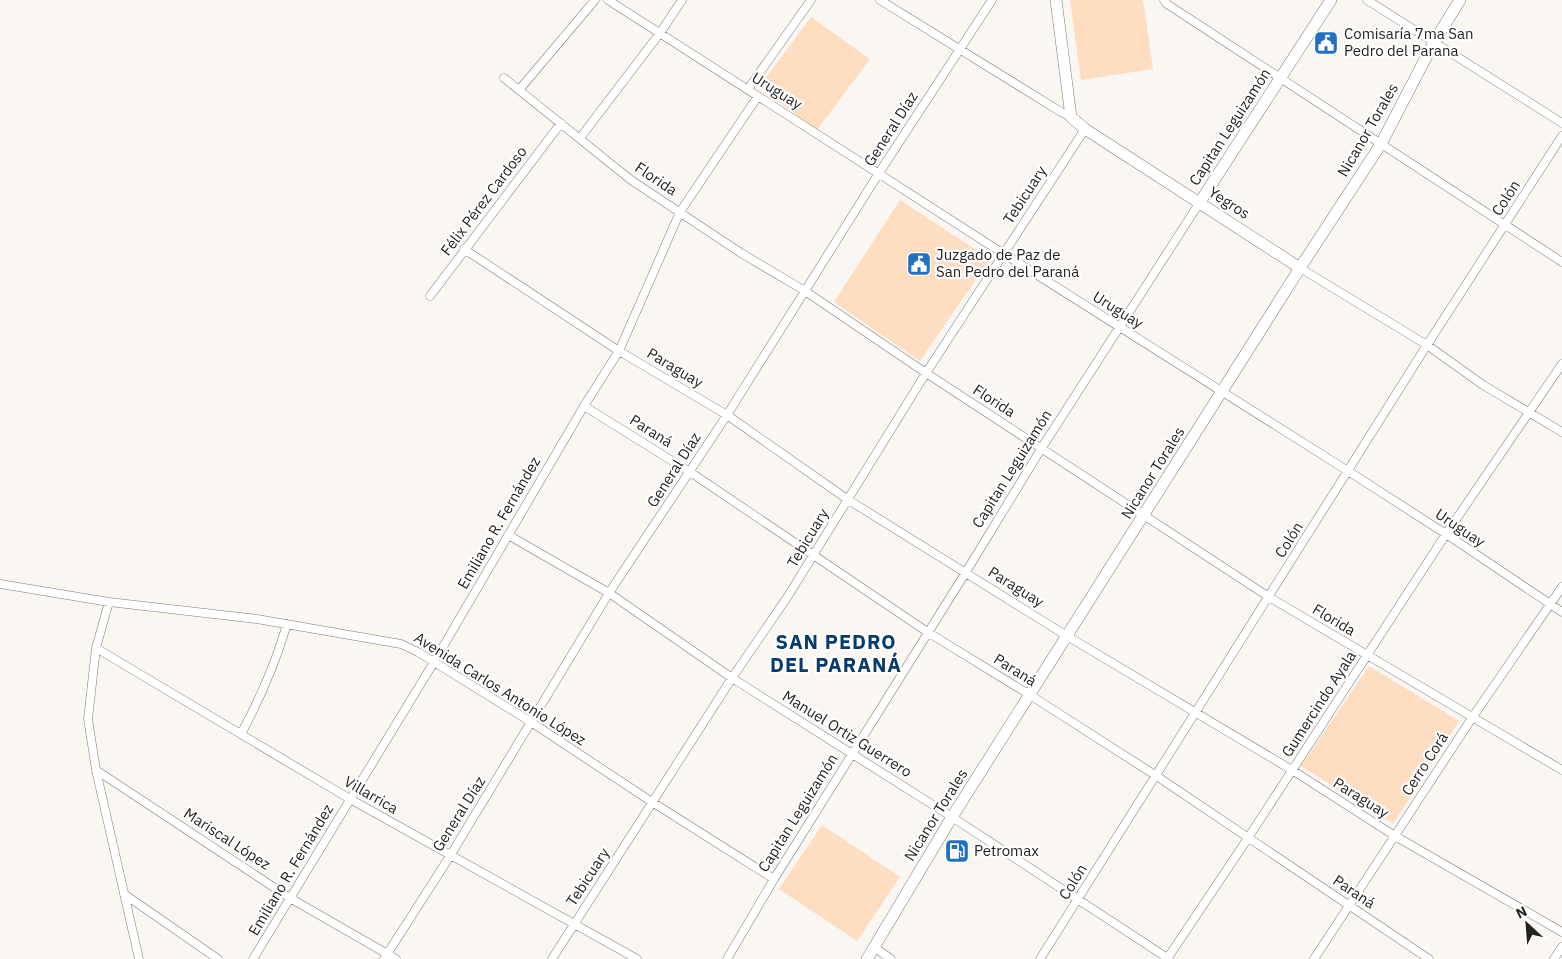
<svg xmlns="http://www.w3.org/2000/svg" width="1562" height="959" font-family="'IBM Plex Sans',sans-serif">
  <rect width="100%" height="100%" fill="#faf6f2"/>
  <path fill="#ffddc0" d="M1070 0H1143L1153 69 1081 80Z
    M811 17 870 59 817 130 759 87Z
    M900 200 990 259 920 361 834 302Z
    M1369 666 1459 721 1393 824 1301 766Z
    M822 825 900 877 857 941 779 889Z"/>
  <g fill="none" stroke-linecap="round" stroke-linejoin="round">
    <defs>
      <path id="street" d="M608 0 1004 254 1348 471 1446 534 1562 612
        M880 0 1061 112 1071 117
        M1164 0 1167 4 1562 262
        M1367 0 1562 123
        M504 78 631 180 741 253 805 291 926 373 1269 597 1562 770
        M748 89 811 0
        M519 90 595 0
        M580 138 660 33 682 0
        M464 249 619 351 727 415 847 499 1067 636 1292 770 1395 836 1562 932
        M1300 268 1427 345 1483 385 1562 432
        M430 296 561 123
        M584 406 690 472 929 633 1030 695 1155 775 1429 959
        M508 535 609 593 732 678 952 817 1169 959
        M0 584 109 602 257 619 401 644 418 652 531 722 652 802 774 879
        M109 602 96 648 88 719 96 770 139 959
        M96 648 350 799 637 959
        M241 734C261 697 275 665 287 624
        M96 770 290 898 396 959
        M124 894 218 959
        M874 947 891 959
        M253 959 434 662 584 406 619 351 680 212 758 96
        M384 959 450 856 609 593 727 415 879 173 992 0
        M552 959 732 678 788 596 926 373 1085 129
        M727 959 774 879 966 572 1041 449 1200 202
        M1040 959 1427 345 1562 136
        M1167 959 1248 838 1446 534 1562 364
        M1314 959 1472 718 1562 587
        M1554 959 1562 947"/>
      <path id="secondary" d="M1056 0 1071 117 1085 129 1300 268
        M1200 202 1331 0
        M867 959 952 817 1300 268 1381 144 1434 42 1460 0"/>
    </defs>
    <use href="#street" stroke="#7e7a77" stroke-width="9"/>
    <use href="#secondary" stroke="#7e7a77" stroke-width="12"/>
    <use href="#street" stroke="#fff" stroke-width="8"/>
    <use href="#secondary" stroke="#fff" stroke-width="11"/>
  </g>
  <defs>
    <symbol id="civic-square" viewBox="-11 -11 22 22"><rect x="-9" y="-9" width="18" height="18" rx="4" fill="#2271c0" stroke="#fff"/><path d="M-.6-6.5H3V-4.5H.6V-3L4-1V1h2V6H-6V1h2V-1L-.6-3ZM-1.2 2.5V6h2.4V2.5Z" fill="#fff"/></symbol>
    <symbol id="fuel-square" viewBox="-11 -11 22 22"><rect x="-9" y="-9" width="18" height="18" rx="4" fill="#2271c0" stroke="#fff"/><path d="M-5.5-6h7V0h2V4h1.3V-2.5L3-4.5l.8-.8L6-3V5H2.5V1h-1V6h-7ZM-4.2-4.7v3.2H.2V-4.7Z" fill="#fff"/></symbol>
  </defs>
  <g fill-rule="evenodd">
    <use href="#civic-square" x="1312" y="29" width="28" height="28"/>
    <use href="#civic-square" x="905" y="250" width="28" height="28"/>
    <use href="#fuel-square" x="943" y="837" width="28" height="28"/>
  </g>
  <g text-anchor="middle" stroke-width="4.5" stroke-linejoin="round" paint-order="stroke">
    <g font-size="15" fill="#252322" stroke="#fff" text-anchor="start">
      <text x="1344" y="39">Comisaría 7ma San<tspan x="1344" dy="17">Pedro del Parana</tspan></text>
      <text x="936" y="260">Juzgado de Paz de<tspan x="936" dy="17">San Pedro del Paraná</tspan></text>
      <text x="974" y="856">Petromax</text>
    </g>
    <g font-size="15" fill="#252322" stroke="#fff">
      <text transform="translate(777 91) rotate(32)" y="5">Uruguay</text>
      <text transform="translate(1230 127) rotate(-57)" y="5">Capitan Leguizamón</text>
      <text transform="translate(891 129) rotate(-57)" y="5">General Díaz</text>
      <text transform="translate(1368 130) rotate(-60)" y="5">Nicanor Torales</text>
      <text transform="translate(656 179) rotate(34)" y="5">Florida</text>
      <text transform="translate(1025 195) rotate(-57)" y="5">Tebicuary</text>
      <text transform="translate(1506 198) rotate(-57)" y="5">Colón</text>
      <text transform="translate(484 201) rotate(-53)" y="5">Félix Pérez Cardoso</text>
      <text transform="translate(1229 203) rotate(33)" y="5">Yegros</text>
      <text transform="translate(1118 310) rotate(32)" y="5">Uruguay</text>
      <text transform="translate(675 368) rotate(31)" y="5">Paraguay</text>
      <text transform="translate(994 401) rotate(33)" y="5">Florida</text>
      <text transform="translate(651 431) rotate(32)" y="5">Paraná</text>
      <text transform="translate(1012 469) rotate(-58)" y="5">Capitan Leguizamón</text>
      <text transform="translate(674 470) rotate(-57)" y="5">General Díaz</text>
      <text transform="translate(1153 473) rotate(-58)" y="5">Nicanor Torales</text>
      <text transform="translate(499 523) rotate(-60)" y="5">Emiliano R. Fernández</text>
      <text transform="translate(1460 528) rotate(34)" y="5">Uruguay</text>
      <text transform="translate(808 538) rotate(-59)" y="5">Tebicuary</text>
      <text transform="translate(1289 540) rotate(-58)" y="5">Colón</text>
      <text transform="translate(1016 587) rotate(32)" y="5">Paraguay</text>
      <text transform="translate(1334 620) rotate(31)" y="5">Florida</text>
      <text transform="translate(1015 670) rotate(32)" y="5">Paraná</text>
      <text transform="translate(500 689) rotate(32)" y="5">Avenida Carlos Antonio López</text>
      <text transform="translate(1319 704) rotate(-57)" y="5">Gumercindo Ayala</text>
      <text transform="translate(847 734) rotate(32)" y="5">Manuel Ortiz Guerrero</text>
      <text transform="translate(1425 764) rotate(-57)" y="5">Cerro Corá</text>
      <text transform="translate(371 795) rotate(30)" y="5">Villarrica</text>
      <text transform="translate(1361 798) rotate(32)" y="5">Paraguay</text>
      <text transform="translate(798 813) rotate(-58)" y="5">Capitan Leguizamón</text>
      <text transform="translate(459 814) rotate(-58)" y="5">General Díaz</text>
      <text transform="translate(936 815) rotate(-58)" y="5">Nicanor Torales</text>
      <text transform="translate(227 839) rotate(33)" y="5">Mariscal López</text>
      <text transform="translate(291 870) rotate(-59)" y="5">Emiliano R. Fernández</text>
      <text transform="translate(588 877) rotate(-57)" y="5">Tebicuary</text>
      <text transform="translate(1073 882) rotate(-58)" y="5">Colón</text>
      <text transform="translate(1354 892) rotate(34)" y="5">Paraná</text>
    </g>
    <g font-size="20" font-weight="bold" letter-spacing="1" fill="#073b6d" stroke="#fff">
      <text x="836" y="649">SAN PEDRO<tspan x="836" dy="23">DEL PARANÁ</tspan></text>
    </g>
  </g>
  <g transform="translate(1527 924) rotate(334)" stroke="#ffffff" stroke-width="4" paint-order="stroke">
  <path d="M0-4L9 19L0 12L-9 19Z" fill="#252322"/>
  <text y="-8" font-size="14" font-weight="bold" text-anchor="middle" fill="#252322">N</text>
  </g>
</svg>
